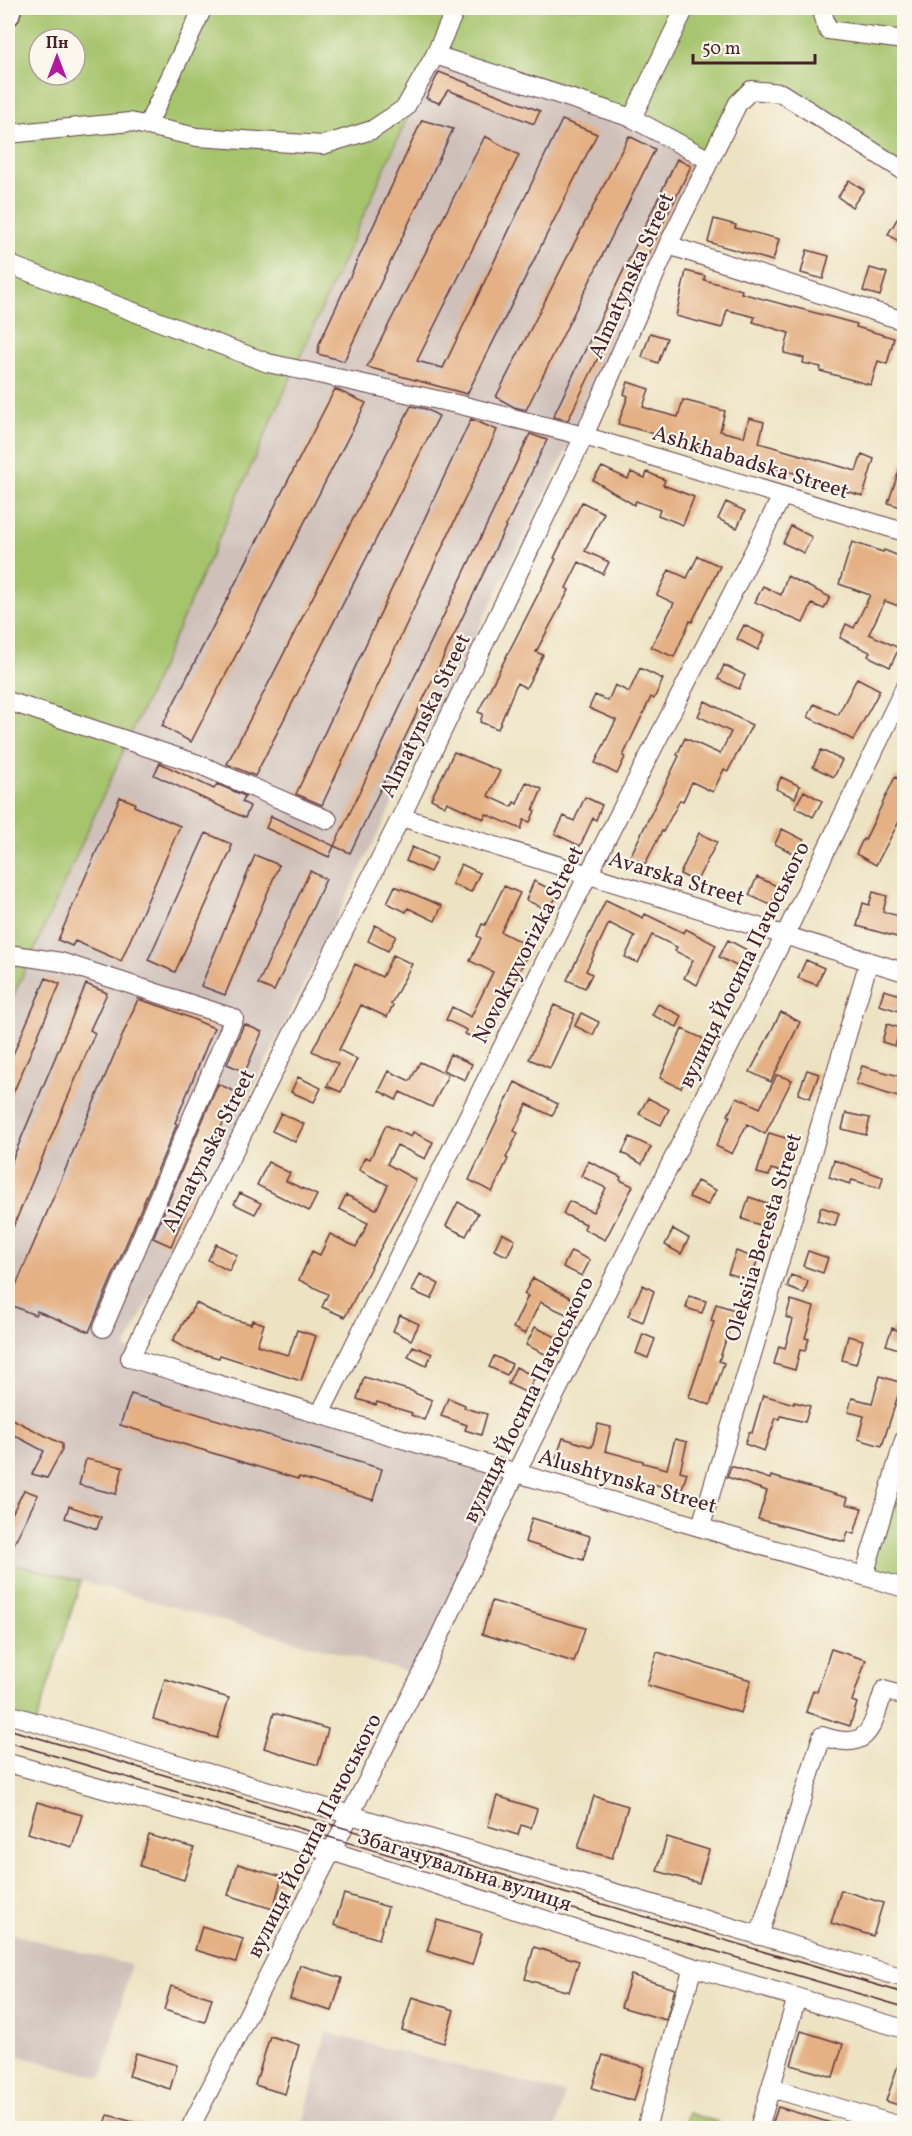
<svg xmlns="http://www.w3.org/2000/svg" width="912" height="2136" font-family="Vollkorn,serif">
  <rect width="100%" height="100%" fill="#fbf7ec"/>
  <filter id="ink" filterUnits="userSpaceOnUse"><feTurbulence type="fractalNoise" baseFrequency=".0167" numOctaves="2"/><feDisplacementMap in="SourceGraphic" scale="12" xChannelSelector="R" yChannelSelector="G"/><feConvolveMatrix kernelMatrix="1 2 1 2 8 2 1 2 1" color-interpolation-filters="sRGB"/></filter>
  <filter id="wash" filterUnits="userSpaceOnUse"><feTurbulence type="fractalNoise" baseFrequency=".008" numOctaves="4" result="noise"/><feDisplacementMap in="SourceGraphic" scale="24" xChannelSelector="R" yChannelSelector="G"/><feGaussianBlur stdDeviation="1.35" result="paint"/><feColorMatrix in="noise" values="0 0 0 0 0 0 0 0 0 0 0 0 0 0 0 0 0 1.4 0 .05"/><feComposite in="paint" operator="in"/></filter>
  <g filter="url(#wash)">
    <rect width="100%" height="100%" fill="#ede3c3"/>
    <path fill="#cfc1ba" d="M435 55 622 116 709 160 125 1348 516 1473 421 1676 81 1581 8 1563V1008Z
      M8 1933 131 1965 102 2078 8 2053Z
      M326 2033 565 2093 556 2128H302Z"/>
    <path fill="#a5c46c" stroke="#78724c" stroke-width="1.5" fill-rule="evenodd" d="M8 8H904V171L781 93 751 90 709 160 632 118 435 56 8 1008ZM39 39H75V75H39Z
      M904 1440V1588L864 1576Z
      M8 1563 81 1581 36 1723 8 1714Z
      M688 2113 718 2122 716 2128H683Z"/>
    <g id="blocks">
      <path fill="#e4b084" d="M439 72 540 111 534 124 448 90 439 103 426 98Z
        M422 120 453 129 344 361 318 354 319 344Z
        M562 120 597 134 467 394 367 367 485 136 519 155 417 361 443 368Z
        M629 136 655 149 526 410 514 407 496 397Z
        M677 159 691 166 568 420 553 417Z
        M849 180 864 190 852 207 838 197Z
        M904 208V245L888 234Z
        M714 219 736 225 735 228 779 239 773 261 708 242Z
        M807 250 829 256 823 279 801 273Z
        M870 268 887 273 880 296 863 291Z
        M686 271 705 276 704 280 742 290 741 293 857 324 856 327 894 338 887 364 878 361 871 385 820 371 821 367 803 363 804 358 784 353 789 333 753 322 755 317 727 310 722 328 676 316Z
        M650 333 667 338 658 363 642 357Z
        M628 382 649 389 643 407 655 411 678 417 683 400 725 411 720 431 744 437 749 418 764 422 759 443 856 471 862 454 874 459 863 496 810 481 811 477 731 457 732 455 618 424 628 396 624 394Z
        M335 389 366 403 191 742 162 726Z
        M411 406 426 409 439 416 255 776 227 764Z
        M471 419 497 430 322 805 296 794Z
        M530 434 547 440 350 853 334 846Z
        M902 462H904V508L888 503Z
        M602 467 628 479 631 472 645 478 647 472 665 480 663 485 694 497 683 525 658 515 660 510 636 501 634 505 593 480Z
        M582 502 604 513 585 551 609 562 603 574 579 562 566 588 569 590 536 652 543 655 526 688 517 683 498 729 480 722 483 714 478 712 556 559 554 558Z
        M726 502 745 511 737 528 718 519Z
        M791 526 812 537 804 553 783 543Z
        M852 542 883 552 884 550 904 558V568L898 585 904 587V608L885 601 869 634 899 648 890 667 868 656 870 652 840 638 846 624 854 628 870 595 839 584Z
        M698 556 720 566 692 622 690 621 674 657 651 647 674 603 657 595 669 570 687 578Z
        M787 576 830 597 824 609 812 604 803 623 755 602 763 586 781 595Z
        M744 625 765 635 758 650 737 639Z
        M724 665 745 675 739 689 718 679Z
        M640 668 663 679 654 699 651 697 623 756 625 757 617 774 595 763 616 720 589 708 595 695 608 701 615 685 629 692Z
        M857 678 880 690 853 740 808 717 814 704 838 715Z
        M705 701 752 725 728 771 724 769 713 792 692 782 683 801 680 800 663 832 662 831 645 864 630 857 679 756 677 755 685 738 720 754 731 732 698 716Z
        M821 750 842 760 834 777 813 767Z
        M454 752 500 771 488 796 512 807 514 802 517 804 526 782 542 789 533 810 535 811 530 822 524 820 521 829 486 814 484 819 447 802 445 806 431 799Z
        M160 763 214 789 217 784 245 796 242 802 250 806 245 818 154 775Z
        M781 777 800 786 795 798 776 789Z
        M895 777 904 782V812L876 865 856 854 863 839 865 840Z
        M804 791 822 801 813 817 795 807Z
        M120 797 135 803 134 806 180 826 121 961 75 941 72 946 58 940Z
        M585 797 602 805 596 820 593 818 580 846 555 834 564 816 574 821Z
        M271 816 334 846 329 857 266 828Z
        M782 829 804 840 796 855 775 844Z
        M206 833 231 844V850L175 972 148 960Z
        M699 833 717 842 696 882 680 874Z
        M412 847 437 858 430 872 406 861Z
        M255 855 279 865 225 995 201 986Z
        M461 864 480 873 471 892 452 884Z
        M310 871 326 879 274 991 258 984Z
        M757 877 779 887 771 905 749 895Z
        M534 881 558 893 549 911 526 900Z
        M395 886 442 906 435 921 408 908 406 912 387 903Z
        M504 886 520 893 501 932 531 947 485 1042 465 1034 467 1030 446 1020 452 1007 471 1017 493 972 470 961 481 938 477 936 482 924 485 925Z
        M873 892 887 896 883 912 904 917V939L857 926 863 903 869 905Z
        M606 900 643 918 645 914 684 933 686 929 716 945 697 985 684 978 693 960 675 951 677 947 652 935 638 963 625 957 635 936 609 923 586 971 592 974 585 988 567 980Z
        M375 925 396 936 388 951 368 941Z
        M728 940 749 951 740 968 719 957Z
        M393 955 412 964 391 1004 393 1005 387 1017 361 1005 339 1050 357 1059 341 1092 327 1086 338 1064 312 1051 338 1001 355 964 382 977Z
        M806 960 824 968 817 985 798 978Z
        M46 978 60 984 8 1105V1066Z
        M86 984 107 993 90 1030 95 1033 8 1239V1170Z
        M884 990 904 996 899 1011 879 1005Z
        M138 999 166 1008 214 1028 175 1123 177 1124 89 1332 37 1311 35 1315 8 1304Z
        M658 1004 682 1016 677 1027 652 1015Z
        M554 1005 575 1014 550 1068 529 1059Z
        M781 1012 800 1022 771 1082 750 1072Z
        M581 1013 599 1022 593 1035 575 1026Z
        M244 1024 262 1032 245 1072 227 1064Z
        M887 1024 900 1028 895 1046 882 1042Z
        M682 1029 704 1039 681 1088 660 1078Z
        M450 1054 472 1064 465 1080 443 1070Z
        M420 1062 448 1075 432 1107 400 1092 396 1100 379 1091 389 1071 410 1081Z
        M862 1066 903 1077 898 1097 856 1084Z
        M807 1070 819 1074 810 1098 798 1094Z
        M777 1075 792 1080 765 1134 747 1124 732 1154 716 1146 730 1116 728 1115 737 1097 760 1108Z
        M298 1077 321 1088 314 1102 291 1092Z
        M515 1082 558 1104 552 1116 527 1104 514 1131 518 1133 506 1158 508 1159 492 1192 469 1180Z
        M218 1084 236 1092 171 1246 153 1238Z
        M648 1098 669 1109 661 1125 639 1114Z
        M281 1113 304 1124 295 1142 272 1131Z
        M846 1113 870 1118 866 1135 842 1129Z
        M386 1125 411 1137 413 1132 433 1142 425 1159 397 1145 387 1164 416 1180 345 1317 322 1307 328 1294 299 1280 312 1251 320 1255 330 1234 356 1247 368 1223 339 1209 346 1195 376 1209 377 1208 388 1185 359 1170 365 1157 370 1159Z
        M769 1133 792 1140 782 1172 771 1169 769 1176 757 1173Z
        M630 1137 651 1147 642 1164 622 1153Z
        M834 1160 883 1177 880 1188 852 1180 850 1184 829 1177Z
        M588 1161 621 1177 620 1180 633 1186 605 1240 584 1229 586 1224 563 1214 569 1201 593 1212 606 1188 581 1176Z
        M268 1162 290 1173 286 1181 317 1195 309 1211 257 1185Z
        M697 1181 716 1190 708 1205 689 1197Z
        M240 1193 261 1203 255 1214 234 1204Z
        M749 1197 770 1204 763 1226 742 1219Z
        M458 1202 478 1213 466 1236 446 1226Z
        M821 1207 839 1213 835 1226 817 1221Z
        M673 1229 689 1238 681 1254 665 1245Z
        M502 1233 515 1240 507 1256 494 1250Z
        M216 1244 237 1255 229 1271 208 1260Z
        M571 1251 590 1260 582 1276 563 1267Z
        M736 1251 758 1259 750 1281 728 1273Z
        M808 1251 828 1258 823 1273 803 1266Z
        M420 1274 439 1284 431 1299 412 1291Z
        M791 1275 808 1281 804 1294 787 1287Z
        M533 1278 575 1300 568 1315 540 1302 525 1334 513 1328 528 1296 524 1294Z
        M643 1285 654 1291 643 1322 628 1316Z
        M689 1296 706 1301 702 1313 686 1308Z
        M791 1300 814 1307 805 1338 809 1339 805 1351 800 1350 795 1370 774 1364 779 1346 785 1348 793 1320 786 1317Z
        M196 1303 221 1316 251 1324 252 1320 264 1324 257 1345 287 1355 289 1354 297 1330 316 1336 301 1381 220 1355 219 1358 189 1350 172 1341Z
        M716 1304 738 1311 733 1328 730 1327 719 1361 724 1363 710 1405 689 1397 714 1322 711 1321Z
        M400 1315 419 1324 411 1340 393 1331Z
        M535 1327 556 1337 547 1355 526 1345Z
        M892 1328 904 1333V1351L886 1345Z
        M643 1334 655 1339 648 1358 636 1353Z
        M848 1336 863 1340 856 1364 842 1360Z
        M413 1346 432 1354 426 1366 408 1357Z
        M494 1356 512 1364 507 1375 489 1367Z
        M516 1367 535 1377 527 1393 508 1384Z
        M880 1376 902 1383 882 1446 858 1439 864 1416 848 1412 852 1398 872 1403Z
        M364 1377 415 1392 414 1393 432 1400 424 1420 411 1415 412 1413 377 1402 376 1405 357 1399Z
        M131 1394 382 1469 373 1500 299 1477 298 1479 120 1425Z
        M763 1395 794 1404V1402L810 1406 805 1422 781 1416 780 1419 776 1418 764 1451 745 1444 749 1432 752 1433Z
        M448 1398 465 1405 464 1408 487 1414 481 1435 465 1430 467 1425 441 1416Z
        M8 1417 62 1444V1450L47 1478 32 1474 44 1451 8 1432Z
        M598 1424 611 1427 605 1451 643 1461V1463L667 1469 675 1439 687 1442 680 1471 687 1473 681 1492 643 1481V1484L626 1479 556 1458 563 1438 592 1447Z
        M86 1459 123 1467 116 1494 79 1485Z
        M731 1466 770 1479 771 1476 848 1498 846 1504 862 1508 854 1534 848 1532 845 1542 758 1519 767 1491 727 1477Z
        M24 1490 38 1495 8 1556V1522Z
        M69 1506 101 1517 97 1529 65 1518Z
        M532 1518 590 1536 583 1560 525 1542Z
        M492 1601 585 1628 574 1662 482 1634Z
        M831 1649 866 1660 852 1701 857 1703 850 1726 806 1712 813 1690 817 1692Z
        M657 1652 751 1680 741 1713 647 1685Z
        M165 1679 229 1698 217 1738 153 1719Z
        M274 1713 328 1729 318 1765 264 1748Z
        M497 1796 537 1809 531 1828 521 1825 518 1835 488 1826Z
        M594 1796 628 1806 612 1858 578 1848Z
        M37 1802 82 1815 72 1847 28 1833Z
        M149 1835 194 1848 184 1880 140 1866Z
        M667 1837 709 1850 699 1883 657 1871Z
        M238 1864 282 1877 273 1909 228 1895Z
        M841 1890 883 1903 873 1936 831 1923Z
        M344 1894 388 1907 379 1939 334 1925Z
        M437 1920 482 1933 472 1965 427 1951Z
        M202 1926 243 1939 236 1962 195 1950Z
        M534 1947 579 1961 569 1992 525 1979Z
        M300 1965 342 1978 332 2011 290 1999Z
        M631 1975 675 1989 666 2020 621 2007Z
        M171 1986 212 1998 205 2022 164 2010Z
        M412 1997 454 2010 444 2043 402 2030Z
        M801 2031 843 2044 833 2077 791 2065Z
        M270 2036 299 2045 285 2094 255 2085Z
        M136 2053 177 2065 170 2089 129 2076Z
        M902 2053 904 2054V2107L886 2101Z
        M603 2055 644 2067 634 2101 592 2088Z
        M778 2107 838 2125 837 2128H771Z
        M108 2115 144 2125 143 2128H104Z"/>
    </g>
  </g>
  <g filter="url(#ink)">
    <use href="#blocks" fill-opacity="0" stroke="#623c42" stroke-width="1.5"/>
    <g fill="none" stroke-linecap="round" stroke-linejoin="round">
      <defs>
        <path id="minor" d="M821 8 828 30 904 40
          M435 55 456 8
          M632 118 685 8
          M147 126 203 8
          M8 134 130 122 197 137 323 145 372 130 405 108 435 55 632 118 709 160
          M904 171 781 93 751 90 738 103 668 245 584 436 401 817 130 1358 904 1588
          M668 245 904 321
          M8 261 13 266 50 280 268 363 461 405 584 436 904 532
          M8 701 198 764 328 820
          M401 817 904 972
          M8 954 61 962 234 1018 103 1328
          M320 1414 588 875 782 496
          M701 1526 869 961
          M864 1576 904 1440
          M8 1714 904 1978
          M8 1763 331 1851 693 1967 904 2029
          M759 1936 822 1736C870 1752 871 1729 884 1690L904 1696
          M771 2088 904 2127
          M190 2128 421 1676 516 1473 785 935 904 689
          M646 2128 693 1967
          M759 2128 797 1997"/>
        <path id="major" d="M8 15 10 8"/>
      </defs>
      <use href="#minor" stroke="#623c42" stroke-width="20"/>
      <use href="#major" stroke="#623c42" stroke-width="25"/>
      <use href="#minor" stroke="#fff" stroke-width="18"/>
      <use href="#major" stroke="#fff" stroke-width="22"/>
      <path stroke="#4a1f2b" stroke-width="1.5" d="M8 1729 904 1993
        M8 1742 904 2007"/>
    </g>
  </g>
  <g text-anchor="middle" stroke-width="4.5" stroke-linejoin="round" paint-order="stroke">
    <g font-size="22" fill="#4a1f2b" stroke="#fbf7ec">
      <text transform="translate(630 275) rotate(-66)" y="8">Almatynska Street</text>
      <text transform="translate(751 461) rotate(17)" y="8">Ashkhabadska Street</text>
      <text transform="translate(424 715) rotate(-64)" y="8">Almatynska Street</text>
      <text transform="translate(677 877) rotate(17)" y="8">Avarska Street</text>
      <text transform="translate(527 944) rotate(-63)" y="8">Novokryvorizka Street</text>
      <text transform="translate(743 964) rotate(-64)" y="8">вулиця Йосипа Пачоського</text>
      <text transform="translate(207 1150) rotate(-63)" y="8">Almatynska Street</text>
      <text transform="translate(762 1237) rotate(-73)" y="8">Oleksiia Beresta Street</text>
      <text transform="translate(527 1399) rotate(-64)" y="8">вулиця Йосипа Пачоського</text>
      <text transform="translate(628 1480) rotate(16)" y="8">Alushtynska Street</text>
      <text transform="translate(313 1835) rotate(-63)" y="8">вулиця Йосипа Пачоського</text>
      <text transform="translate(465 1869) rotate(18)" y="8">Збагачувальна вулиця</text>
    </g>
  </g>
  <rect width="912" height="2136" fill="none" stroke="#fbf7ec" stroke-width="30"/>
  <g transform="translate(57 57)"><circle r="28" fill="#fbf7ec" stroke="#b4a19f" stroke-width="1.5"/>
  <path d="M0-4.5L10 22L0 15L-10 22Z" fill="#b5179e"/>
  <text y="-9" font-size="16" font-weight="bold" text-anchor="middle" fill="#4a1f2b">Пн</text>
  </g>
  <path d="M693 54v9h122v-9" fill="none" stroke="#4a1f2b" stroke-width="3"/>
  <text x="702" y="54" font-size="18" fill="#4a1f2b" stroke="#fbf7ec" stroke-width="4.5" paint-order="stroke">50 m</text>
</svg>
